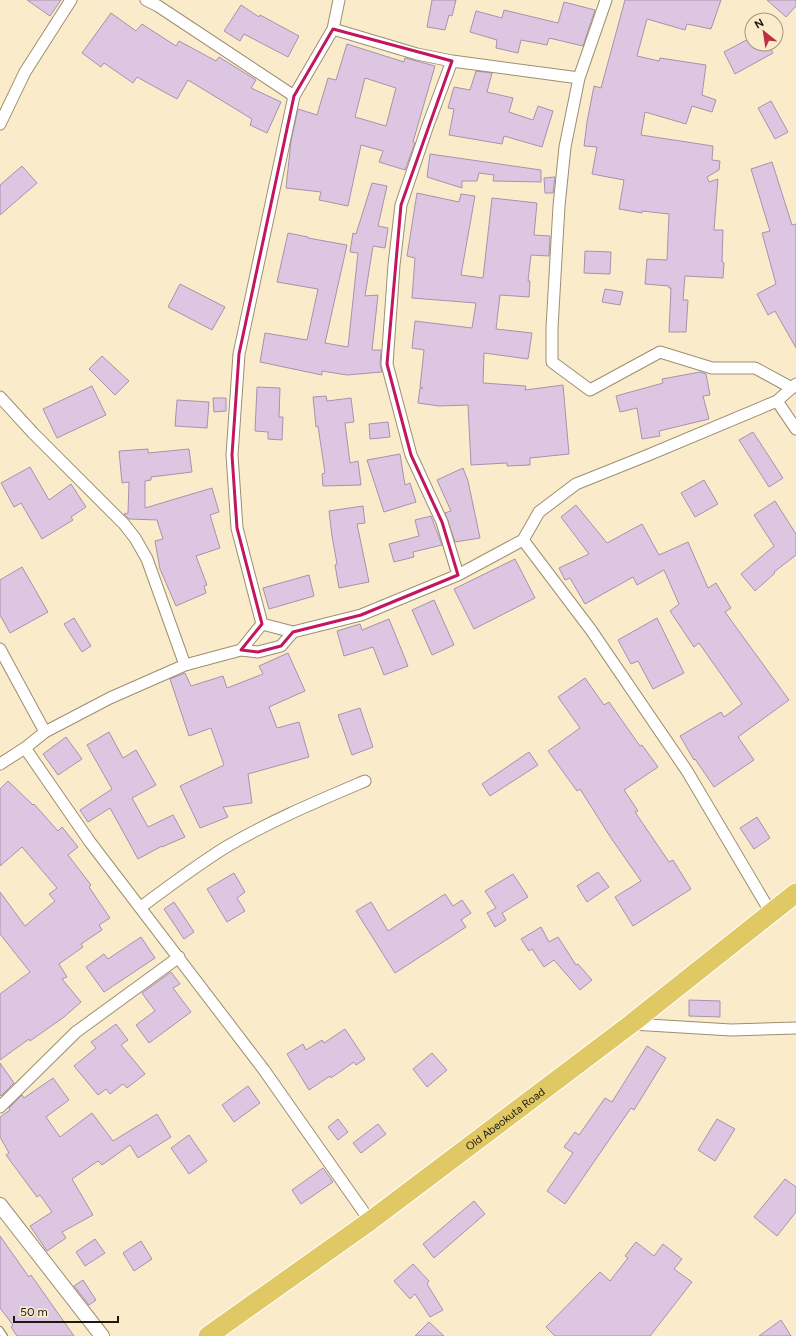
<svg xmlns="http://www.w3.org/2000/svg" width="796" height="1336" font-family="Figtree,sans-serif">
  <rect width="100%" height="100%" fill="#faeccb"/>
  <path fill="#ddc6e2" stroke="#a792ac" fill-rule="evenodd" d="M27 0H61L50 16Z
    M432 0H456L452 16 449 15 445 30 427 27Z
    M625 0H721L711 29 687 24 685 30 647 19 637 56 659 61 660 58 706 65 702 95 716 100 712 112 692 106 686 124 645 112 641 135 713 146 712 160 720 161 719 170 707 177 709 182 718 179 714 230H723L722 262 724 263 723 278 685 276 683 300H688L686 332H669L671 288H669V286L645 284 647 259 667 260 669 214 642 211V213L619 209 624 180 592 174 597 147 584 146 587 122 594 86 601 88Z
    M767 0H796V6L786 17Z
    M564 2 595 10 583 46 549 38 547 45 521 40 518 53 496 48 497 40 470 32 476 11 502 18 504 10 558 23Z
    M241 5 259 17 260 15 299 36 288 57 244 34 240 41 224 31Z
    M111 13 136 31 142 24 176 46 179 41 216 61 219 57 256 80 251 88 281 102 267 133 250 125 252 119 188 80 177 99 137 77 133 83 104 63 101 67 82 53Z
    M752 37V44H768L773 53 735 74 724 52Z
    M347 44 404 62 405 58 435 66 413 142 415 143 405 170 379 162 383 151 361 145 348 206 319 200 321 192 286 188 291 141 298 109 317 115 328 78 336 80ZM365 78 396 88 386 126 355 117Z
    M476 71 492 73 487 92 513 98 509 112 533 120 538 106 553 111 542 147 504 136 502 144 449 135 454 109 448 108 454 87 470 90Z
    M771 101 788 132 775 139 758 108Z
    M430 154 541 170V182L493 181 494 175 479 173 477 181H462V188L427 177Z
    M772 162 792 225 796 224V348L775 311 768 315 757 294 776 284 762 233 770 231 751 169Z
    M22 166 37 183 0 215V185Z
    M555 177 553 193H545L544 178Z
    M372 183 387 186 378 226 388 228 385 248 373 246 365 296 378 295 372 350H381L380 364 382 372 347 375 322 371V375L260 362 265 333 307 340 318 289 277 282 288 233 308 237V238L347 245 325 343 348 347 358 253 350 252 353 233 356 234Z
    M417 193 459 202 461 194 475 196 461 275 483 278 492 198 537 203 534 235 550 236 549 256 531 255 528 281H530L529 297 500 295 496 329 532 333 528 359 484 353 483 383 526 386 525 390 563 385 569 454 530 458V465L507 466V463L471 465 468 405 439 406 418 403 420 388H423L420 387 424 350 412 348 415 321 472 328 476 303 412 298 415 258 407 256Z
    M585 251 611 252 610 274 584 273Z
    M180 284 225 307 212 330 168 307Z
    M605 289 623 292 620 305 602 302Z
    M102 356 129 381 115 395 89 369Z
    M700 372 706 374 710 395 703 396 709 419 659 431 660 436 642 439 637 408 620 412 616 396 663 383 662 379Z
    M92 386 106 415 57 438 43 409Z
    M257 387 280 388 279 417H283L282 440 268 439V432L255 431Z
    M326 396 327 401 351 398 354 422 345 423 350 463 358 461 361 485 323 486 322 474 325 473 318 426 316 427 313 397Z
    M213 398H226V411L214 412Z
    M177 400 209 402 207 428 175 426Z
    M388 422 390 437 370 439 369 424Z
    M753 432 783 478 769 487 739 440Z
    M148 449V453L189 449 192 472 151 477V480L145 481V508L212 488 219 512 210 515 220 548 196 556 207 585 204 586 206 593 176 606 160 569 155 541 163 539 157 520 129 519 124 514 128 513 129 482 122 483 119 451Z
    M400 454 405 485 410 483 416 502 384 512 367 460Z
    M30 467 49 500 71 484 86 507 71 517 73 520 42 539 21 503 14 507 1 483Z
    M463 468 468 481 480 538 455 542 445 513 451 511 437 480Z
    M704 480 718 504 695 517 681 493Z
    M775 501 796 534V555L774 572 775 573 755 591 741 574 774 546 754 515Z
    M576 505 607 543 642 524 659 555 688 542 708 588 716 583 731 608 725 612 789 700 738 737 754 760 714 787 695 759 694 760 680 736 721 712 724 717 742 704 699 643 694 647 670 611 679 604 664 570 637 585 633 577 585 604 570 578 565 580 559 568 589 554 561 517Z
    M363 506 365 523 357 524 369 582 339 588 335 565 337 564 332 536 329 511Z
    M431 516 442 545 413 552 414 557 394 562 389 544 419 536 415 520Z
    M515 559 535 598 474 629 454 589Z
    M22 567 48 612 10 633 0 615V580Z
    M309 575 314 596 269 609 263 588Z
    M434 600 454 645 432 655 412 610Z
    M74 618 91 646 82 652 64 624Z
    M657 618 684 673 653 689 638 661 631 664 618 640Z
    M389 619 408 666 384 675 373 647 344 656 337 631 360 624 362 630Z
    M288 653 305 691 269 707 277 728 299 722 309 757 248 774 252 803 223 807 228 817 200 828 180 786 224 765 211 728 189 736 170 679 185 673 191 686 223 676 227 688 263 674 259 666Z
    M585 678 604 705 609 702 640 746 642 745 658 767 624 790 638 811 635 812 669 862 673 860 691 889 633 926 615 897 641 881 611 838 580 789 577 791 548 751 580 728 558 697Z
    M360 708 373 747 352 755 338 715Z
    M109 732 123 758 136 750 156 785 132 798 148 827 173 815 185 837 162 847V846L138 859 110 808 88 822 80 810 112 789 87 745Z
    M66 737 82 759 58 775 43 754Z
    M529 752 538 765 490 796 482 784Z
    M8 781 33 805 34 804 58 831 62 827 78 847 68 855 91 885 89 887 110 918 99 925 102 930 81 944 83 947 59 964 67 977 62 979 81 1002 64 1017 30 1041 29 1039 0 1060V994L30 972 0 934V892L25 926 55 901 49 894 57 888 22 847 0 866V789Z
    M757 817 770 838 754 849 740 828Z
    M598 872 609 887 587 902 577 886Z
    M234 873 245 892 237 898 245 911 227 922 207 889Z
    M513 874 528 897 502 913 506 920 495 927 487 913 496 908 485 891Z
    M445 894 453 906 462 900 471 913 461 920 466 927 395 973 356 911 371 902 388 931Z
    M174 902 194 932 184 939 164 909Z
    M541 927 549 942 558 937 576 965 578 964 592 980 580 990 554 960 544 967 532 949 529 951 521 939Z
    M141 937 155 958 104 992 86 967 104 954 108 959Z
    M171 972 180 984 173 988 191 1012 149 1043 136 1025 155 1011 142 993Z
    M689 1000 720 1001V1017L689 1016Z
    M116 1024 128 1040 121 1045 145 1074 127 1088 123 1084 110 1094 106 1089 98 1095 74 1066 96 1048 91 1042Z
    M345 1029 365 1059 356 1065 354 1062 331 1078 330 1076 309 1090 287 1054 303 1044 306 1050 322 1040 324 1043Z
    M647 1046 666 1058 634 1110 631 1108 565 1204 547 1191 573 1153 564 1147 575 1132 579 1135 605 1098 612 1102Z
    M432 1053 447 1070 427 1087 413 1069Z
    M0 1063 14 1083 1 1096 0 1095Z
    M53 1078 69 1100 46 1117 60 1137 92 1113 113 1141 157 1114 171 1137 138 1158 130 1145 102 1165 98 1161 72 1179 93 1215 62 1232 66 1238 47 1251 30 1226 52 1212 40 1195 37 1197 6 1155 9 1153 0 1137V1117L10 1110 9 1108 22 1095 24 1098Z
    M248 1086 260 1103 234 1122 222 1105Z
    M338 1119 348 1132 338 1140 328 1127Z
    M717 1119 735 1129 715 1161 698 1150Z
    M378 1124 386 1134 361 1153 353 1143Z
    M189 1135 207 1161 189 1174 171 1148Z
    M323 1168 333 1182 301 1204 292 1190Z
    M785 1179 796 1187V1212L777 1236 754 1217Z
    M474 1201 485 1214 434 1258 423 1244Z
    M0 1236 29 1277 31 1275 74 1336H17L11 1327 13 1325 0 1308Z
    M95 1239 105 1253 85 1266 76 1252Z
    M141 1241 152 1259 134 1271 123 1253Z
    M636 1242 654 1256 663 1244 682 1259 674 1269 692 1282 650 1336H555L546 1327 600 1272 610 1281 628 1258 625 1256Z
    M413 1264 429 1281 427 1284 443 1310 430 1317 415 1294 410 1299 394 1281Z
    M83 1280 96 1300 89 1305 74 1286Z
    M781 1320 791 1336H759Z
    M429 1322 444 1336H415Z"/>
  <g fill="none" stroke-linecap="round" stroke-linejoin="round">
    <defs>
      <path id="service" d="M0 1330 4 1336"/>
      <path id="minor" d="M146 0 158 6 294 96
        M606 0 579 78 565 147 559 206 552 328V362L590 390 660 352 712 368H755L792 388
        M333 29 417 54 452 61 579 78
        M452 61 428 125 401 205 394 265 387 364 411 455 442 522 458 575
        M0 124 25 72 71 0
        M0 397 33 433 124 524 135 538 147 559 185 665
        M777 401 796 429
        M523 540 591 630 687 771 771 913
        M262 624 237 528 232 455 239 354 294 96 333 29 339 0
        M0 649 45 732
        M241 650 262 624 293 632
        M25 748 90 842 264 1070 370 1221
        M0 764 25 748 45 732 110 698 185 665 241 650 258 652 281 646 293 632 361 615 458 575 523 540 539 512 576 484 646 456 777 401 796 384
        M141 907C169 886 197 865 226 847 270 821 318 801 365 781
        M632 1024 731 1030 796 1028
        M0 1107 76 1032 179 957"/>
      <path id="tertiary" d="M0 1205 102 1336"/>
      <g id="trunk">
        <path id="s1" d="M208 1336 370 1221 631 1024 796 893"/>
      </g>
    </defs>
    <use href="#service" stroke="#9c8f71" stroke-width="8"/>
    <use href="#minor" stroke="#9c8f71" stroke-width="13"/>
    <use href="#tertiary" stroke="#9c8f71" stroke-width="16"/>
    <use href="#trunk" stroke="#fff" stroke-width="21"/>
    <use href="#service" stroke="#fff" stroke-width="5.5"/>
    <use href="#minor" stroke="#fff" stroke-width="11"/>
    <use href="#tertiary" stroke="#fff" stroke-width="14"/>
    <use href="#trunk" stroke="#e0c864" stroke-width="19"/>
  </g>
  <path fill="none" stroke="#c2185b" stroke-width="3" stroke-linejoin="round" d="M333 29 452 61 401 205 387 364 411 455 442 522 458 575 361 615 293 632 281 646 258 652 241 650 262 624 237 528 232 455 239 354 294 96Z"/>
  <g text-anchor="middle" stroke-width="3" stroke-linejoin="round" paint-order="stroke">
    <g font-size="11" fill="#1d190d" stroke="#faeccb">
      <text dy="4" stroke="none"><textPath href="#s1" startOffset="368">Old Abeokuta Road</textPath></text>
    </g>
  </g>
  <g transform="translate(764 32) rotate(330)"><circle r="19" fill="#faeccb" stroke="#a2987f"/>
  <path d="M0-3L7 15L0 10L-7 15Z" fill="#be2e47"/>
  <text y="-6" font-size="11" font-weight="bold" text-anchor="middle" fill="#1d190d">N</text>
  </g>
  <path d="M14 1316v6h104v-6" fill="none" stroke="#1d190d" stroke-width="2"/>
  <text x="20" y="1316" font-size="12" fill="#1d190d" stroke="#faeccb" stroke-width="3" paint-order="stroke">50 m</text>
</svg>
